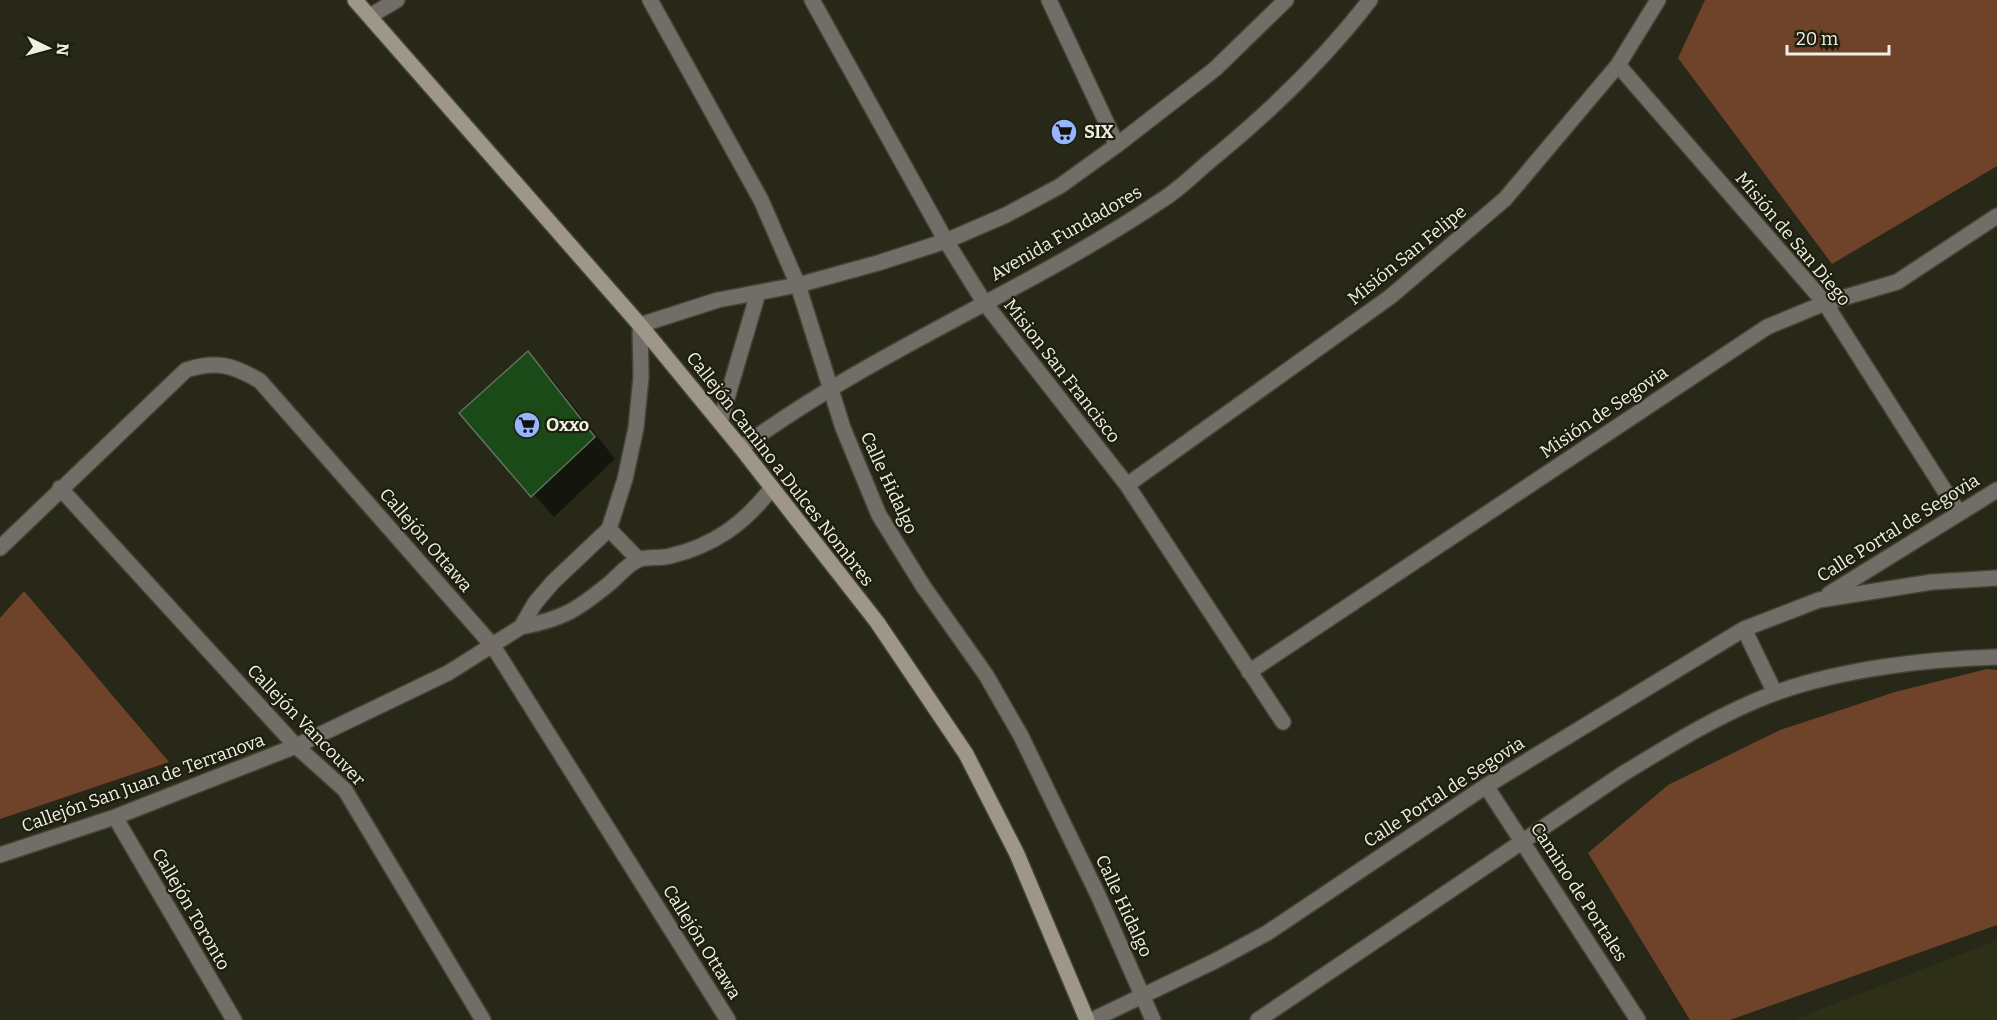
<svg xmlns="http://www.w3.org/2000/svg" width="1997" height="1020" font-family="Bitter,serif">
  <rect width="100%" height="100%" fill="#272817"/>
  <path fill="#2d2f17" d="M1997 940V1020H1793Z"/>
  <path fill="#6f4329" d="M1705 0H1997V166L1832 264 1678 58Z
    M24 591 169 762 0 819V618Z
    M1987 669 1997 670V925L1730 1020H1690L1588 853 1668 785 1780 730 1895 692Z"/>
  <path fill="#0007" d="M528 353 549 375 615 459 554 517 461 413Z"/>
  <path fill="#1a4a17" stroke="#627060" stroke-width="1.5" d="M528 351 595 437 531 497 459 413Z"/>
  <g fill="none" stroke-linecap="round" stroke-linejoin="round">
    <defs>
      <path id="minor" d="M650 0 761 200 798 285 843 428 879 515 923 586 986 675 1021 736 1098 895 1153 1020
        M812 0 946 241 984 302 1127 485 1283 722
        M1049 0 1117 145
        M370 16 397 0
        M1618 65 1825 303 1959 513
        M1127 485 1390 297 1505 199 1618 65 1658 0
        M60 488 296 746 345 790 483 1020
        M609 529 638 559
        M0 548 186 370C216 360 233 365 260 381L493 646 728 1020
        M1829 594 1997 490
        M521 627C563 619 577 610 610 583 618 576 628 564 638 560 647 556 660 559 670 556 713 546 744 524 771 489
        M1744 629 1775 693
        M1249 672 1767 327 1825 303 1897 282 1997 216
        M1486 786 1638 1020
        M115 817 234 1020
        M0 855 115 817 296 746 448 673 521 627 535 603 553 582 609 529 625 479 636 428 641 377 640 325
        M1092 1020 1215 961 1267 933 1486 786 1744 629 1819 600 1932 582 1997 578
        M1258 1020 1621 775C1670 745 1721 713 1775 693 1842 669 1926 659 1997 657"/>
      <path id="tertiary" d="M640 325 718 300 798 285 878 263 946 241 1006 215 1060 186 1117 145 1215 69 1286 0
        M720 422 758 293
        M741 448C873 351 1027 291 1162 200 1180 189 1195 173 1211 160 1271 111 1323 61 1370 0"/>
      <path id="secondary" d="M355 0 640 325 741 448 877 622 966 754 1017 854 1087 1020"/>
    </defs>
    <use href="#minor" stroke="#434434" stroke-width="18"/>
    <use href="#tertiary" stroke="#434434" stroke-width="18"/>
    <use href="#secondary" stroke="#434434" stroke-width="18"/>
    <use href="#minor" stroke="#726d66" stroke-width="15"/>
    <use href="#tertiary" stroke="#726d66" stroke-width="15"/>
    <use href="#secondary" stroke="#9d9689" stroke-width="15"/>
  </g>
  <defs>
    <symbol id="supermarket-disc" viewBox="-11 -11 22 22"><circle r="9.5" fill="#95b6fd" stroke="#1d1e0e"/><path d="M-6-5.5h2.5l.6 2H6L4.5 2H-2.5L-4.4-4H-6ZM-1.5 3.2a1.3 1.3 0 1 0 .1 0ZM3 3.2a1.3 1.3 0 1 0 .1 0Z" fill="#111"/></symbol>
  </defs>
  <g fill-rule="evenodd">
    <use href="#supermarket-disc" x="1049" y="117" width="30" height="30"/>
    <use href="#supermarket-disc" x="512" y="410" width="30" height="30"/>
  </g>
  <g text-anchor="middle" stroke-width="4.5" stroke-linejoin="round" paint-order="stroke">
    <g font-size="18" font-weight="bold" fill="#eff0e5" stroke="#1d1e0e" text-anchor="start">
      <text x="1084" y="138">SIX</text>
      <text x="546" y="431">Oxxo</text>
    </g>
    <g font-size="18" fill="#eff0e5" stroke="#1d1e0e">
      <text transform="translate(1066 233) rotate(-30)" y="6">Avenida Fundadores</text>
      <text transform="translate(1793 239) rotate(50)" y="6">Misión de San Diego</text>
      <text transform="translate(1407 255) rotate(-39)" y="6">Misión San Felipe</text>
      <text transform="translate(1062 371) rotate(52)" y="6">Mision San Francisco</text>
      <text transform="translate(1604 412) rotate(-34)" y="6">Misión de Segovia</text>
      <text transform="translate(780 469) rotate(52)" y="6">Callejón Camino a Dulces Nombres</text>
      <text transform="translate(889 483) rotate(65)" y="6">Calle Hidalgo</text>
      <text transform="translate(1898 528) rotate(-32)" y="6">Calle Portal de Segovia</text>
      <text transform="translate(426 540) rotate(49)" y="6">Callejón Ottawa</text>
      <text transform="translate(306 725) rotate(46)" y="6">Callejón Vancouver</text>
      <text transform="translate(143 783) rotate(-20)" y="6">Callejón San Juan de Terranova</text>
      <text transform="translate(1444 792) rotate(-33)" y="6">Calle Portal de Segovia</text>
      <text transform="translate(1579 892) rotate(57)" y="6">Camino de Portales</text>
      <text transform="translate(1124 906) rotate(65)" y="6">Calle Hidalgo</text>
      <text transform="translate(191 909) rotate(60)" y="6">Callejón Toronto</text>
      <text transform="translate(702 942) rotate(58)" y="6">Callejón Ottawa</text>
    </g>
  </g>
  <g transform="translate(48 48) rotate(95)" stroke="#1d1e0e" stroke-width="4.5" paint-order="stroke">
  <path d="M0-4.5L10 22L0 15L-10 22Z" fill="#eff0e5"/>
  <text y="-9" font-size="16" font-weight="bold" text-anchor="middle" fill="#eff0e5">N</text>
  </g>
  <path d="M1787 45v9h102v-9" fill="none" stroke="#eff0e5" stroke-width="3"/>
  <text x="1796" y="45" font-size="18" fill="#eff0e5" stroke="#1d1e0e" stroke-width="4.5" paint-order="stroke">20 m</text>
</svg>
